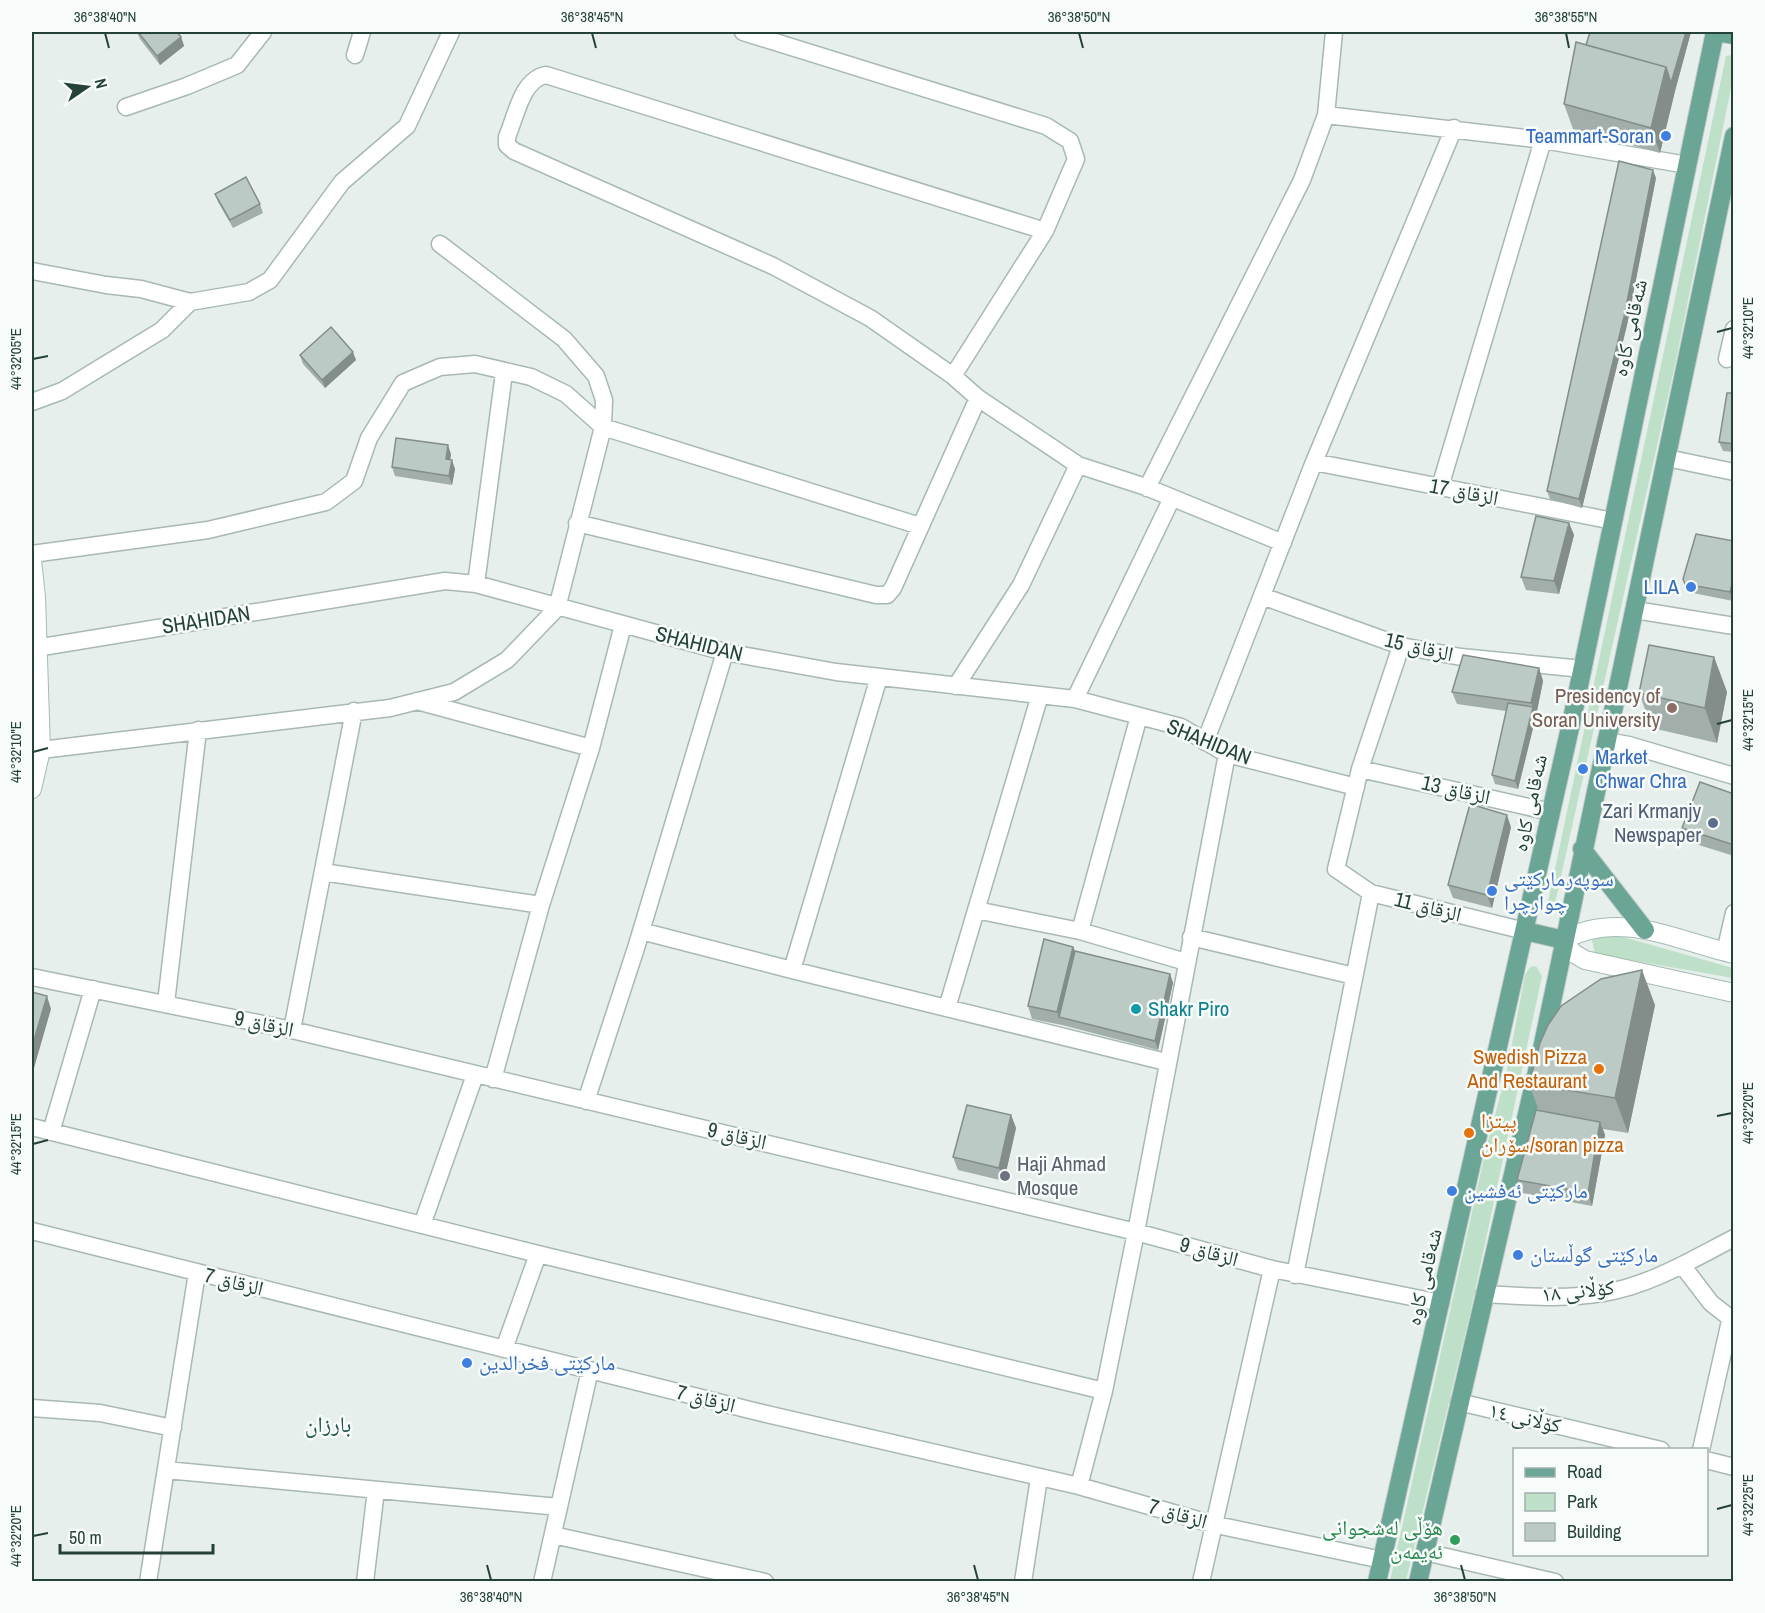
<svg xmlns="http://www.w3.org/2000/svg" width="1765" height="1613" font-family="'Archivo Narrow','Noto Naskh Arabic',sans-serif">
  <rect width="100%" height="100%" fill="#e6efeb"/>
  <path fill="#bfe0c8" d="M1733 55V78L1675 365 1555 903 1548 902 1726 56Z
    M1609 933 1733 968V978L1595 954 1592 940Z
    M1536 966 1542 976 1470 1314 1406 1581H1390L1487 1145 1507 1070 1525 975 1530 967Z"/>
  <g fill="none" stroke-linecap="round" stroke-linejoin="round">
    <defs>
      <path id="street" d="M743 32 1046 126 1070 141 1076 159 1045 231 953 376
        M355 55 362 32
        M126 107 187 86 237 65 263 32
        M1326 115 1543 140 1687 165
        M1045 231 546 75C522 79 516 116 507 137V145L514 151 773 266 870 318 953 376 978 398 1078 465 1146 487 1283 543
        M32 271 106 285 141 289 190 302
        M1727 359 1734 329
        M32 402 62 391 162 330 190 302 249 292 270 280 342 182 407 126 451 32
        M1667 458 1734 472
        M1314 462 1613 521
        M1440 487 1543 140
        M1147 488 1302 180 1326 115 1334 32
        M577 523 876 595H887L893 588 978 398
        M32 554 208 530 326 502 354 481 369 438 403 383 440 367 475 364 531 377 566 394 603 427 920 526
        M476 584 504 373
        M1262 596 1401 646 1461 657 1583 669
        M1635 610 1734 626
        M1401 646 1360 769 1336 869 1371 893 1525 931
        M36 648 445 581 476 584 725 652 836 672 1075 699 1181 727 1227 754 1356 787
        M956 686 1021 585 1078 465
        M1075 699 1172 498
        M417 701 591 748 541 905
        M1606 741 1629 745 1734 776
        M1205 742 1314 462 1454 128
        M32 748 41 750 390 708 454 692 507 660 557 608 603 427 604 400 596 376 564 339 440 244
        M591 748 623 625
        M1360 769 1551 812
        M323 872 541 905 493 1079
        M976 910 1080 931 1186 962
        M641 931 792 970 879 677
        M1080 931 1139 716
        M1191 937 1354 976
        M1725 952 1734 913
        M792 970 1166 1062
        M32 977 292 1030 1136 1232 1272 1269 1441 1303
        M166 1003 198 730
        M947 1008 1040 695
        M292 1030 354 711
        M586 1101 636 948 725 652
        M32 1127 538 1254 1104 1391
        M51 1132 93 989
        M422 1225 475 1075
        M32 1231 758 1412 1079 1486 1212 1524 1382 1560
        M1682 1265 1711 1303 1734 1321
        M1295 1275 1371 893
        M1484 1294C1524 1296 1564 1300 1603 1293 1649 1286 1693 1259 1734 1238
        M504 1349 538 1254
        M1459 1402 1661 1450
        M32 1408 100 1413 173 1428
        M1701 1450 1730 1321
        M1706 1460 1734 1467
        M166 1470 559 1507
        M1079 1486 1104 1391 1136 1232 1227 754
        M553 1535 765 1582
        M1425 1552 1555 1582
        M148 1582 197 1273
        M365 1582 376 1490
        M542 1582 590 1370
        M1023 1582 1039 1478
        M1201 1582 1272 1269"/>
      <path id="secondary" d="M32 560 36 597 41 750 32 789
        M1734 954C1677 941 1619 909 1564 940L1573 953 1585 960 1734 993"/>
      <path id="primary" d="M1716 32 1734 35
        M1582 849 1645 930
        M1525 931 1564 940
        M1377 1582 1572 719 1715 32
        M1418 1582 1539 1063 1734 136"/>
    </defs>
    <use href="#street" stroke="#a8b8b2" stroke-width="19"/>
    <use href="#secondary" stroke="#a4bbb3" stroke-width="20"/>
    <use href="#primary" stroke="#c2cac8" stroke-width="20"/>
    <use href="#street" stroke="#fff" stroke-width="16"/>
    <use href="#secondary" stroke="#fff" stroke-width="18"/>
    <use href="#primary" stroke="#6aa596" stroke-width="18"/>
  </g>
  <path fill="#a1aea9" d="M137 32 181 37 184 46 160 65 140 39Z
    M1590 32H1691L1675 91 1660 153 1573 129 1564 104Z
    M1656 178 1627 325 1582 508 1550 499 1547 491Z
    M215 194 260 204 263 213 233 228 218 202Z
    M300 355 356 360 325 388 303 364Z
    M1734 393V452L1723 451 1719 442Z
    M451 454 450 460 455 469 452 485 395 476 392 467Z
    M1569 523 1574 535 1559 594 1526 590 1521 577Z
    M1734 541 1733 601 1688 592 1683 579Z
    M1714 657 1727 692 1717 743 1652 728 1639 693Z
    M1539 668 1543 681 1536 716 1518 789 1495 784 1492 775 1506 711 1457 704 1452 692Z
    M1734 794V856L1686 841 1682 828Z
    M1511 827 1492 908 1453 898 1448 885Z
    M1073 947 1075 951 1170 974 1173 983 1158 1050 1062 1025 1032 1019 1028 1006Z
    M1655 1005 1628 1133 1603 1129 1605 1135 1592 1206 1522 1193 1517 1180 1539 1111 1529 1084Z
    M1011 1115 1016 1128 1004 1181 958 1170 953 1157Z"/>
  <path fill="#838d89" d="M1686 32H1691L1675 91 1660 153 1651 128 1666 67Z
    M181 37 184 46 160 65 157 56Z
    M1653 170 1656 178 1627 325 1582 508 1579 499Z
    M353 352 356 360 325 388 322 380Z
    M448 445 451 454 449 467 446 459Z
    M452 460 455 469 452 485 449 476Z
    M1569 523 1574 535 1559 594 1554 581Z
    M1734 577V600L1733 601 1730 592Z
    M1714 657 1727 692 1717 743 1705 708Z
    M1539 668 1543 681 1536 716 1518 789 1515 781 1533 707 1531 703Z
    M1507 815 1511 827 1492 908 1487 895Z
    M1073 947 1078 960 1059 1017 1062 1025 1057 1012Z
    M1642 970 1655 1005 1628 1133 1615 1098Z
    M1170 974 1173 983 1158 1050 1155 1041Z
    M47 996 51 1009 32 1075V1047Z
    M1011 1115 1016 1128 1004 1181 999 1168Z
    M1600 1122 1605 1135 1592 1206 1588 1193Z"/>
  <path fill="#bbcac4" stroke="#838d89" stroke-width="1.5" d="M138 32H177L181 37 157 56Z
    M1590 32H1686L1671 83 1666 67 1586 45Z
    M1576 42 1666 67 1651 128 1564 104Z
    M1619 161 1653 170 1624 317 1579 499 1547 491Z
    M246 177 260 204 230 220 215 194Z
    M331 327 353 352 322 380 300 355Z
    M1727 393H1734V444L1719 442Z
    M396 438 448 445 446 459 452 460 449 476 392 467Z
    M1536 516 1569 523 1554 581 1521 577Z
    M1696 534 1734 541V577L1730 592 1685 584 1683 579Z
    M1649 645 1714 657 1705 708 1639 693Z
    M1463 655 1539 668 1531 703 1452 692Z
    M1508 703 1533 707 1515 781 1492 775Z
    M1700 782 1734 794V845L1682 828Z
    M1470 804 1507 815 1487 895 1448 885Z
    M1044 939 1073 947 1057 1012 1028 1006Z
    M1075 951 1170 974 1155 1041 1059 1017Z
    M1642 970 1615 1098 1529 1084 1540 1043 1548 1025 1561 1006 1601 979Z
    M32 992 47 996 32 1047Z
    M967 1105 1011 1115 999 1168 953 1157Z
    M1536 1110 1600 1122 1588 1193 1517 1180Z"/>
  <path fill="none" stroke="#24423a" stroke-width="2" d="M105 33 109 48M592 33 596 48M1079 33 1083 48M1566 33 1569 48M1717 332 1732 328M33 359 48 356M1717 724 1732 720M33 752 48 748M1717 1116 1732 1113M33 1144 48 1140M1717 1509 1732 1505M33 1536 48 1533M487 1565 491 1580M974 1565 978 1580M1461 1565 1465 1580"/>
  <g fill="#3f7fe0" stroke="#f7fbf9" stroke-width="2">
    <circle cx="1666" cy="136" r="6"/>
    <circle cx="1691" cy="587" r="6"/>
    <circle cx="1583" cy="769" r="6"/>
    <circle cx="1492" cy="891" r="6"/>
    <circle cx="1452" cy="1191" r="6"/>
    <circle cx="1518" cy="1255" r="6"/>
    <circle cx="467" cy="1363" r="6"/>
  </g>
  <circle fill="#8d6e63" stroke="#f7fbf9" stroke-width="2" cx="1672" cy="708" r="6"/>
  <circle fill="#5c6f8a" stroke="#f7fbf9" stroke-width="2" cx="1713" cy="823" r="6"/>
  <circle fill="#0f9aa8" stroke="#f7fbf9" stroke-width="2" cx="1136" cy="1009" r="6"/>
  <g fill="#e8710a" stroke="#f7fbf9" stroke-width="2">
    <circle cx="1599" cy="1069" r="6"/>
    <circle cx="1469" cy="1133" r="6"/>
  </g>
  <circle fill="#6b7280" stroke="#f7fbf9" stroke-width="2" cx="1005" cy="1176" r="6"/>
  <circle fill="#2e9e5b" stroke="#f7fbf9" stroke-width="2" cx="1455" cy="1540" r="6"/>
  <g text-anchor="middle" stroke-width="5" stroke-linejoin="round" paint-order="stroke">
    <g font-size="21" fill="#366cbe" stroke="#f7fbf9" text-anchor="start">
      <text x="1654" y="143" text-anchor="end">Teammart-Soran</text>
      <text x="1679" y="594" text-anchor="end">LILA</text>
      <text x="1595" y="764">Market<tspan x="1595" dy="24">Chwar Chra</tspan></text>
      <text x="1504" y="886">سوپەرمارکێتی<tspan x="1504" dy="24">چوارچرا</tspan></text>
      <text x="1464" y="1198">مارکێتی ئەفشین</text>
      <text x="1530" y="1262">مارکێتی گوڵستان</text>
      <text x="479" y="1370">مارکێتی فخرالدین</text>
    </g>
    <g font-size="21" fill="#24423a" stroke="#f7fbf9">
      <text transform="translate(1630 328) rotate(-78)" y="7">شەقامی کاوە</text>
      <text transform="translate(1464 492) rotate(11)" y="7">الزقاق 17</text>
      <text transform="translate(206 620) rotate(-9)" y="7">SHAHIDAN</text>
      <text transform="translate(699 644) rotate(14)" y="7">SHAHIDAN</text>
      <text transform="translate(1419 647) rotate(13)" y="7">الزقاق 15</text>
      <text transform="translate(1209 742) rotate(22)" y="7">SHAHIDAN</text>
      <text transform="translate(1456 790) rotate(13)" y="7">الزقاق 13</text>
      <text transform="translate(1530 803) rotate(-78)" y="7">شەقامی کاوە</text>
      <text transform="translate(1428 907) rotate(14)" y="7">الزقاق 11</text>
      <text transform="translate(264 1024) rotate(12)" y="7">الزقاق 9</text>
      <text transform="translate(737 1136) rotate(13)" y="7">الزقاق 9</text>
      <text transform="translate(1209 1252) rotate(16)" y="7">الزقاق 9</text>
      <text transform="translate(1424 1277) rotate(-77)" y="7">شەقامی کاوە</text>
      <text transform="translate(234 1282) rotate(14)" y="7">الزقاق 7</text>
      <text transform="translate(1578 1291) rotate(-6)" y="7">کۆڵانی ١٨</text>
      <text transform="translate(706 1399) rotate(14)" y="7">الزقاق 7</text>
      <text transform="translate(1525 1418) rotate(13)" y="7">کۆڵانی ١٤</text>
      <text transform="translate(1178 1514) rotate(16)" y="7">الزقاق 7</text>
    </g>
    <g font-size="21" fill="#785e54" stroke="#f7fbf9" text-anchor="end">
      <text x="1660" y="703">Presidency of<tspan x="1660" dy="24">Soran University</tspan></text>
    </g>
    <g font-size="21" fill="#4e5e75" stroke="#f7fbf9" text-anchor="end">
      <text x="1701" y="818">Zari Krmanjy<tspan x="1701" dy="24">Newspaper</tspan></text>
    </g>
    <g font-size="21" fill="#0d838f" stroke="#f7fbf9" text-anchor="start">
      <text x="1148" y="1016">Shakr Piro</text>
    </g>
    <g font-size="21" fill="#c56008" stroke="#f7fbf9" text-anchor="end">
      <text x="1587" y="1064">Swedish Pizza<tspan x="1587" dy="24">And Restaurant</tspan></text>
      <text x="1481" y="1128" text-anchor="start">پیتزا<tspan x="1481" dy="24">سۆران/soran pizza</tspan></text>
    </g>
    <g font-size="21" fill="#5b616d" stroke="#f7fbf9" text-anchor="start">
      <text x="1017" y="1171">Haji Ahmad<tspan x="1017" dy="24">Mosque</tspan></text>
    </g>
    <g font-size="21" fill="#27864d" stroke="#f7fbf9" text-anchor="end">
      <text x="1443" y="1535">هۆڵی لەشجوانی<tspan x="1443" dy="24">ئەیمەن</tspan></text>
    </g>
    <g font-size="22" fill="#1f5548" stroke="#f7fbf9">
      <text x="328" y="1432">بارزان</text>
    </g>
  </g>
  <rect width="1765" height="1613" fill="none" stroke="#f7fbf9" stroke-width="66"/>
  <rect x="1513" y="1448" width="195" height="108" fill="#f7fbf9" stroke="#a3b1ad" stroke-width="1.5"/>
  <rect x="1525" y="1468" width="30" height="9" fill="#6aa596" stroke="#a3b1ad" stroke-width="1.5"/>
  <text x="1567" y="1478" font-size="18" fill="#24423a">Road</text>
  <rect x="1525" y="1493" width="30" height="18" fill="#bfe0c8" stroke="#a3b1ad" stroke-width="1.5"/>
  <text x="1567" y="1508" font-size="18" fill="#24423a">Park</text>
  <rect x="1525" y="1523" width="30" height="18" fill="#bbcac4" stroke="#a3b1ad" stroke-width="1.5"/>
  <text x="1567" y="1538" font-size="18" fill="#24423a">Building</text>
  <g transform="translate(87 87) rotate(76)" stroke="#f7fbf9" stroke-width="4.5" paint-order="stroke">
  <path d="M0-4.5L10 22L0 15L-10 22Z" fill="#24423a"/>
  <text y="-9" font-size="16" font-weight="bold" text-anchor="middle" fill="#24423a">N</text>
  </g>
  <path d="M60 1544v9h153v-9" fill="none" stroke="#24423a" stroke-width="3"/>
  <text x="69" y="1544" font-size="18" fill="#24423a" stroke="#f7fbf9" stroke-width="4.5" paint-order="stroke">50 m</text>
  <rect x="33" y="33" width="1699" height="1547" fill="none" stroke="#24423a" stroke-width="2"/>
  <g font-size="15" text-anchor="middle" fill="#24423a">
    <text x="105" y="22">36°38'40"N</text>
    <text x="592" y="22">36°38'45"N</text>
    <text x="1079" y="22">36°38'50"N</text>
    <text x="1566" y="22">36°38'55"N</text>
    <text transform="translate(1748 328) rotate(-90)" y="5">44°32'10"E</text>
    <text transform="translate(16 359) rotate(-90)" y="5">44°32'05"E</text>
    <text transform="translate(1748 720) rotate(-90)" y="5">44°32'15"E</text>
    <text transform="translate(16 752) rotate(-90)" y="5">44°32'10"E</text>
    <text transform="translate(1748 1113) rotate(-90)" y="5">44°32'20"E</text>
    <text transform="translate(16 1144) rotate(-90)" y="5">44°32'15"E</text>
    <text transform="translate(1748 1505) rotate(-90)" y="5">44°32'25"E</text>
    <text transform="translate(16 1536) rotate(-90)" y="5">44°32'20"E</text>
    <text x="491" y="1602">36°38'40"N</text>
    <text x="978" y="1602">36°38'45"N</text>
    <text x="1465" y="1602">36°38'50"N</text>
  </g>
</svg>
